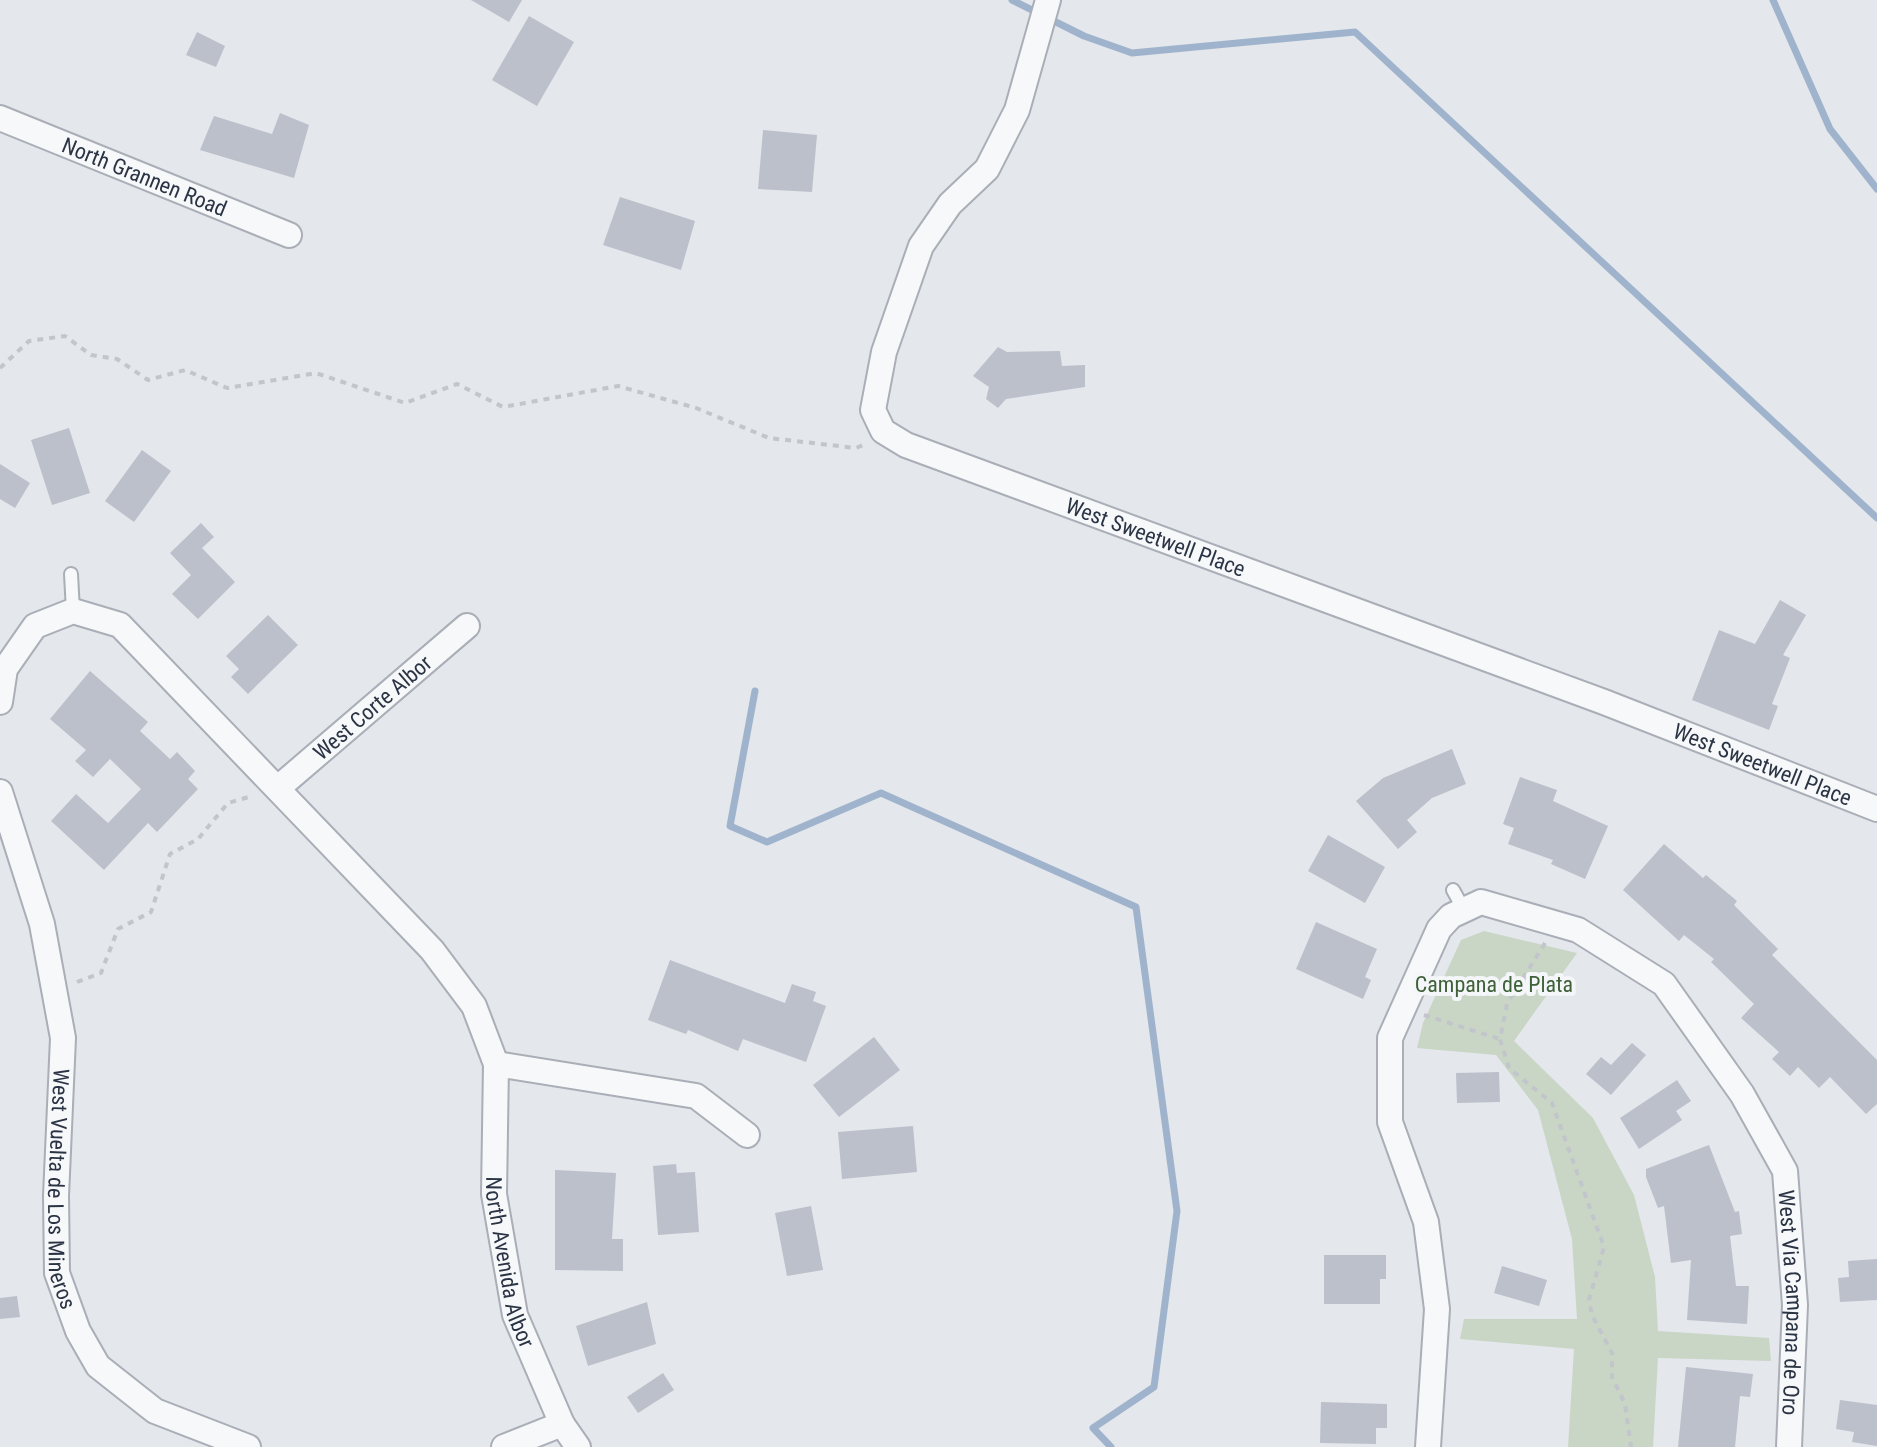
<svg xmlns="http://www.w3.org/2000/svg" width="1877" height="1447" font-family="'Roboto Condensed',sans-serif">
  <rect width="100%" height="100%" fill="#e4e7ec"/>
  <path fill="#c9d6c5" d="M1484 931 1577 953 1514 1041 1593 1118 1634 1195 1655 1277 1658 1331 1769 1338 1771 1361 1658 1358 1653 1447H1568L1574 1349 1460 1339 1464 1319H1577L1572 1239 1538 1110 1496 1055 1417 1048 1423 1023 1461 940Z"/>
  <g fill="none" stroke-linecap="round" stroke-linejoin="round">
    <path stroke="#9fb4cc" stroke-width="7" d="M1012 0 1084 36 1132 53 1355 32 1877 518
      M1773 0 1830 129 1877 189
      M755 691 730 826 767 842 881 793 1136 907 1177 1211 1154 1387 1093 1428 1111 1447"/>
  </g>
  <path fill="#bbc0ca" d="M471 0H522L509 22Z
    M529 16 574 42 537 106 492 80Z
    M197 32 225 46 216 67 186 55Z
    M280 113 309 125 294 178 200 150 214 116 272 134Z
    M763 130 817 135 812 192 758 189Z
    M620 197 695 221 681 270 603 245Z
    M998 347 1007 352 1060 351 1062 366 1085 365V387L1006 399 998 408 986 399 989 387 973 376Z
    M69 428 90 493 52 505 31 440Z
    M142 450 171 471 134 522 105 501Z
    M0 464 30 483 15 508 0 499Z
    M201 523 214 537 202 548 235 582 198 619 172 594 191 575 170 553Z
    M1780 600 1806 615 1783 655 1790 658 1772 704 1778 706 1769 730 1692 700 1719 630 1755 644Z
    M268 615 298 645 248 694 231 677 239 669 226 656Z
    M90 671 148 722 140 731 170 759 177 752 195 771 188 779 198 789 157 832 148 823 104 870 51 821 76 794 108 823 141 789 110 759 93 777 75 761 86 750 50 719Z
    M1452 749 1466 784 1432 798 1407 820 1417 832 1398 849 1356 801 1383 778Z
    M1520 777 1557 790 1553 801 1608 826 1585 879 1551 864 1553 860 1508 844 1514 828 1503 824Z
    M1328 835 1385 867 1365 903 1308 871Z
    M1664 844 1703 878 1706 875 1737 901 1734 905 1778 949 1772 955 1877 1060V1104L1866 1114 1830 1077 1819 1088 1798 1067 1790 1076 1772 1059 1779 1052 1741 1018 1754 1004 1711 962 1714 959 1684 935 1679 941 1623 890Z
    M1316 922 1377 949 1365 977 1371 980 1363 999 1296 969Z
    M670 960 785 1003 792 984 816 992 813 1001 826 1006 806 1062 743 1039 738 1051 688 1030 686 1034 648 1020Z
    M874 1037 900 1070 839 1117 813 1085Z
    M1632 1043 1646 1055 1611 1095 1586 1074 1601 1057 1611 1065Z
    M1499 1072 1500 1102 1457 1103 1456 1073Z
    M1677 1080 1691 1101 1676 1111 1682 1120 1639 1149 1620 1118Z
    M913 1126 917 1172 842 1179 838 1132Z
    M1709 1145 1735 1212 1739 1211 1742 1234 1730 1236 1736 1286H1749L1747 1324 1687 1320 1691 1260 1671 1263 1664 1206 1658 1208 1646 1177V1169Z
    M676 1164 677 1173 695 1172 699 1232 658 1235 653 1166Z
    M555 1170 616 1173 612 1239H623V1271L555 1270Z
    M811 1206 823 1270 787 1276 775 1213Z
    M1324 1255H1386V1279H1380V1304H1324Z
    M1877 1259V1300L1840 1302 1838 1278 1849 1277 1848 1261Z
    M1502 1266 1547 1280 1539 1306 1494 1293Z
    M17 1296 20 1317 0 1319V1298Z
    M647 1302 656 1344 588 1366 576 1326Z
    M1686 1367 1753 1374 1750 1397 1740 1396 1735 1447H1678Z
    M663 1373 674 1390 638 1413 627 1397Z
    M1840 1400 1877 1405V1446L1852 1442 1854 1432 1836 1429Z
    M1321 1402 1387 1404V1428H1376V1444L1320 1443Z"/>
  <g fill="none" stroke-linecap="round" stroke-linejoin="round">
    <defs>
      <path id="service" d="M71 574 73 611
        M1453 890 1463 908"/>
      <g id="minor">
        <path id="s1" d="M1048 0 1017 110 987 169 950 204 921 246 884 352 873 410 883 431 906 445 1604 702 1877 809"/>
        <path id="s2" d="M0 118 289 235"/>
        <path id="s3" d="M0 702 5 669 35 626 73 611 120 625 432 950 474 1006 496 1064 494 1194 515 1315 562 1424 578 1447"/>
        <path id="s4" d="M278 788 467 626"/>
        <path id="s5" d="M0 792 42 924 63 1038 56 1196 57 1273 78 1331 98 1366 155 1411 248 1447"/>
        <path d="M496 1064 696 1096 747 1135"/>
        <path d="M504 1447 562 1424"/>
        <path id="s6" d="M1428 1447 1437 1309 1426 1222 1390 1122V1038L1439 929 1451 916 1481 902 1578 930 1664 984 1742 1094 1785 1171 1795 1305 1789 1447"/>
      </g>
    </defs>
    <use href="#service" stroke="#a9aeb7" stroke-width="16"/>
    <use href="#minor" stroke="#a9aeb7" stroke-width="28"/>
    <path stroke="#c2c5cb" stroke-width="4" stroke-dasharray="6 6" stroke-linecap="butt" d="M0 368 29 341 65 336 91 355 117 359 148 380 185 370 227 388 316 373 405 403 457 384 503 407 618 386 696 408 769 438 856 448 863 445
      M1545 943 1507 1004 1500 1039 1509 1068 1552 1103 1604 1247 1589 1300 1592 1315 1612 1353V1377L1625 1404 1631 1447
      M77 982 101 973 118 929 151 912 170 854 198 839 228 803 252 796
      M1424 1015 1500 1039"/>
    <use href="#service" stroke="#f7f8fa" stroke-width="12"/>
    <use href="#minor" stroke="#f7f8fa" stroke-width="24"/>
  </g>
  <g text-anchor="middle" stroke-width="8" stroke-linejoin="round" paint-order="stroke">
    <g font-size="22" fill="#2b3445" stroke="#f4f6f9">
      <text dy="8" stroke="none"><textPath href="#s2" startOffset="156">North Grannen Road</textPath></text>
      <text dy="8" stroke="none"><textPath href="#s1" startOffset="770">West Sweetwell Place</textPath></text>
      <text dy="8" stroke="none"><textPath href="#s4" startOffset="124">West Corte Albor</textPath></text>
      <text dy="8" stroke="none"><textPath href="#s1" startOffset="1418">West Sweetwell Place</textPath></text>
      <text dy="8" stroke="none"><textPath href="#s5" startOffset="406">West Vuelta de Los Mineros</textPath></text>
      <text dy="8" stroke="none"><textPath href="#s3" startOffset="958">North Avenida Albor</textPath></text>
      <text dy="8" stroke="none"><textPath href="#s6" startOffset="1144">West Via Campana de Oro</textPath></text>
    </g>
    <g font-size="22" fill="#3f6138" stroke="#f4f6f9">
      <text x="1494" y="992">Campana de Plata</text>
    </g>
  </g>
</svg>
